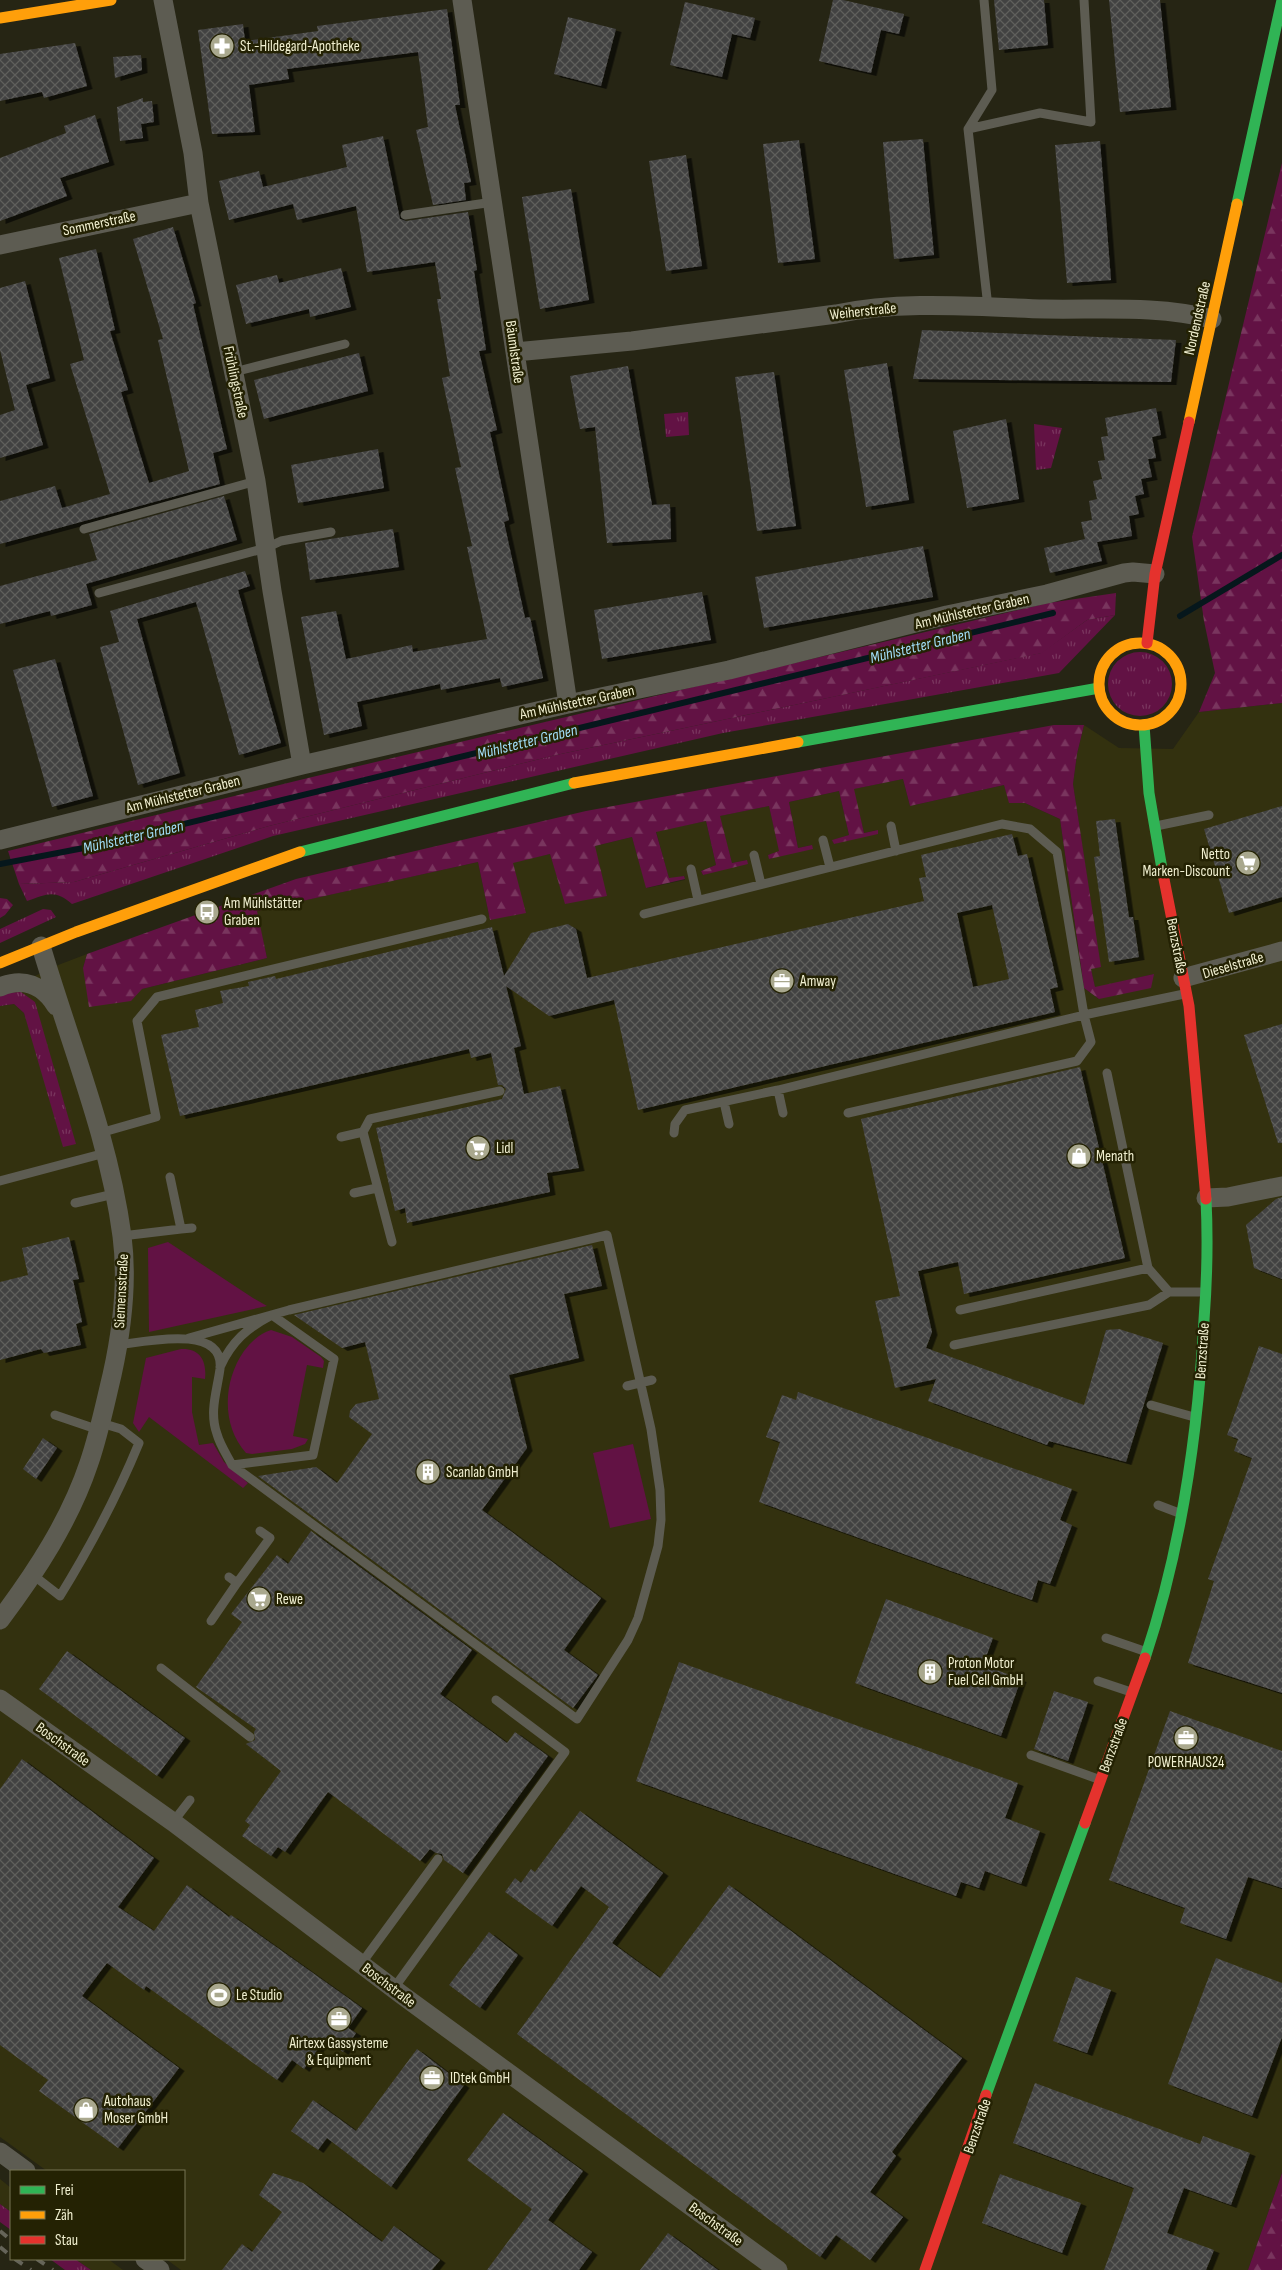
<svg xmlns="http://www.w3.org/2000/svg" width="1282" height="2270" font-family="'Sofia Sans Condensed',sans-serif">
  <defs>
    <pattern id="grass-tufts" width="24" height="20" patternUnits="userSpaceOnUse" patternTransform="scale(1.25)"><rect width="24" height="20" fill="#621244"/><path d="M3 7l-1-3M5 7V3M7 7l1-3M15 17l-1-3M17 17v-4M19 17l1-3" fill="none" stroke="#79355e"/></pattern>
    <pattern id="forest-firs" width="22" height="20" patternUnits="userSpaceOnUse" patternTransform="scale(1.25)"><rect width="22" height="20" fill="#621244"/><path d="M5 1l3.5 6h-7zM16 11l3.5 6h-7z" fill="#79355e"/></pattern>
    <pattern id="building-cross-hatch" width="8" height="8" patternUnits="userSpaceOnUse" patternTransform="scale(1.25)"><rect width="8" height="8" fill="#434242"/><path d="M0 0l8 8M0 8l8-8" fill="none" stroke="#5e5e5c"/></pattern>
    <filter id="shadow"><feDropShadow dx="5.5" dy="3" stdDeviation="0" flood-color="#0009"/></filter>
  </defs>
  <rect width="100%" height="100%" fill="#262514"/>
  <path fill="#33310f" d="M1282 703V2173L1248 2270H181L166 2259H184V2171H47L0 2137V1006L14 1004 24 1013 41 1067 35 1002 5 991 53 967 87 954 83 968 142 989 267 958 256 911 478 862 490 920 513 862 550 854 566 904 595 846 632 837 647 888 685 880 684 876 669 879 656 831 706 821 716 865 701 871 703 875 747 860 732 863 719 816 769 806 780 852 768 855 770 859 812 845 798 848 789 802 839 791 849 835 833 840 834 844 877 830 864 833 853 789 903 779 910 806 1004 785 1010 803H1025L1060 819 1084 988 1099 999 1154 974 1095 988 1091 969 1100 966 1073 784 1077 754 1084 725 1119 748 1173 749 1199 712Z
    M0 2179 11 2188V2212L0 2204Z
    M75 2259H108L123 2270H91Z"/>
  <path fill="url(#grass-tufts)" d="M688 412 689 435 666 437 664 414Z
    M1034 424 1062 428 1051 468 1036 470Z
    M1115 615 1059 673 723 733 273 836 72 904C55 889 47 894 27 901L19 884 74 882 269 826 556 755 1041 653 1087 620Z
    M1108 684a32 32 0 1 1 64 0a32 32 0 1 1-64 0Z
    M43 909 51 910 56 917 0 943V929Z
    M21 992 35 1002 76 1144 63 1147 24 1013 14 1004 0 1006V993Z
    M0 2204 11 2212V2230L0 2222Z
    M50 2259H75L91 2270H65Z"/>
  <path fill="url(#forest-firs)" d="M1282 163V703L1199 712 1215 673 1204 621 1192 537Z
    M1116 593 1115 615 1087 620 1042 653 556 755 269 826 74 882 19 884 8 851 308 778 1048 603Z
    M1054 725H1084L1077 754 1073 784 1101 967 1091 969 1095 987 1154 974 1151 988 1099 999 1084 988 1060 819 1025 803H1009L1004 785 910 806 903 779 854 789 864 833 878 830V834L834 844 832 840 849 835 839 791 789 802 798 848 812 845 813 849 769 859 768 855 779 851 769 806 720 816 732 863 747 860 748 864 703 875 701 871 716 865 706 821 656 832 669 878 684 876 685 879 646 888 632 837 595 846 607 896 565 904 550 854 513 863 526 913 490 920 478 862 257 911 267 958 142 989 131 1001 89 1007 83 968 87 954 296 879 586 811Z
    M0 898 7 899 13 905 5 915 0 918Z
    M1282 2173V2270H1248Z"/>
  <path fill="#621244" d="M168 1242 253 1298 267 1306 149 1332 148 1248Z
    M271 1330 292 1337 321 1357 324 1361 323 1368 307 1365 293 1436 308 1439 305 1444 292 1449 252 1454 246 1453C221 1425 223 1381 244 1351 251 1342 260 1333 271 1330Z
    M181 1349C200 1348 207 1361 205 1379L192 1377V1412L199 1445 213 1443 224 1462 248 1483 243 1488 149 1417 139 1432 133 1423 146 1358Z
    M633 1444 651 1519 610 1528 593 1453Z"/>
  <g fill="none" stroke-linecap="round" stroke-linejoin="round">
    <path stroke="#06171c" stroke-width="6" d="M1180 616 1282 555
      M0 864 89 847 1053 613"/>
  </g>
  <path fill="url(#building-cross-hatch)" fill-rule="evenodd" filter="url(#shadow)" d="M833 0H843L904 14 899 34 881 30 871 73 819 61Z
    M994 0H1044L1048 45 999 50Z
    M1109 0H1160L1171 107 1120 112Z
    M685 2 755 18 750 38 732 34 722 77 670 65Z
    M447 9 460 105H455L471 182 464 183 466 200 433 205 416 130 428 127 418 52 287 69 289 79 249 85 255 132 212 134 198 30 243 24 245 41 318 31 317 26Z
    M568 17 616 29 601 86 554 74Z
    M75 43 87 86 44 98 42 92 0 101V54Z
    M141 55 142 70 115 78 113 57Z
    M143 98V102L152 101 154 122 141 124 143 138 120 141 117 107Z
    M95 115 109 162 60 178 67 196 0 221V158L66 133 64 126Z
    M383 136 400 219 406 221 468 212 477 270 474 271 486 350 479 351 497 430 490 432 509 520 504 522 525 618 530 617 543 678 502 687 500 678 441 690 440 684 357 702 362 726 324 735 301 617 336 611 346 659 412 645 413 652 487 639 467 547 472 546 455 468 461 467 442 378 450 376 437 299H441L435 262 367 272 356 206 297 220 293 204 229 220 219 181 259 171 263 187 347 167 342 145Z
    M923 139 934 255 894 259 883 142Z
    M799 140 815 259 778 263 763 144Z
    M1100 141 1111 280 1067 283 1055 145Z
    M686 155 702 266 666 271 649 161Z
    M571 189 589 300 540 309 522 197Z
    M173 227 196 303 193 304 227 449 213 453 220 484 0 544V501L55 486 62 508 110 494 70 364 84 360 59 258 96 249 115 330 110 331 128 390 121 392 149 483 189 471 158 340 163 339 133 239Z
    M341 268 351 307 310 317 309 309 246 324 236 285 277 275 279 283Z
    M25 281 50 378 26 385 43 445 0 458V415L15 410 0 350V288Z
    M922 330 1176 340 1171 382 913 379Z
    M359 353 368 391 264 419 254 380Z
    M887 363 909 500 866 507 844 370Z
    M628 366 652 505 670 504 671 539 607 543 595 427 580 429 570 376Z
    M774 372 796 526 757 531 735 377Z
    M1156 408 1161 435 1152 437 1156 458 1148 459 1152 477 1141 479 1144 494 1135 496 1139 514 1129 516 1132 536 1097 542 1102 561 1050 573 1044 548 1085 539 1081 522 1092 520 1089 501 1097 499 1093 481 1102 479 1098 461 1105 460 1101 437 1108 436 1105 418Z
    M1006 419 1019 499 967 508 953 431Z
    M378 449 384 488 298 503 291 465Z
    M224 496 237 540 86 584 92 605 51 616 50 611 0 624V586L97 560 89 534Z
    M393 529 399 567 310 580 305 543Z
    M923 546 933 597 764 628 755 577Z
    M245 571 250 586 238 590 281 743 239 755 196 602 137 619 180 773 138 785 100 647 119 642 110 611Z
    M702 592 711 640 602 659 594 610Z
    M55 659 93 796 52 807 13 670Z
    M1282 806V897L1229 913 1204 829Z
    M1115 819 1129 917H1133L1139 957 1109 962 1094 857 1100 856 1096 821Z
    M1012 834 1018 856 1027 854 1058 987 1050 989 1055 1012 638 1110 614 1000 549 1016 506 986 521 1046 514 1048 524 1094 560 1086 579 1168 547 1173 550 1192 407 1223 405 1208 395 1211 376 1128 502 1099 506 1089 502 1085H498L491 1053 471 1058 469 1049 180 1116 161 1035 199 1027 195 1010 223 1003 220 991 249 986 248 982 275 976 276 979 492 927 504 976 531 933 568 924 576 929 587 978 924 901 919 878 926 877 921 855ZM992 905 1009 979 973 987 957 913Z
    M1282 1024V1143H1278L1244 1035Z
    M1080 1067 1125 1258 964 1294 958 1262 918 1271 932 1332 926 1348 1084 1405 1106 1330 1119 1329 1163 1343 1126 1462 1049 1441 1047 1445 928 1401 936 1379 895 1388 875 1301 900 1296 861 1119Z
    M1282 1197V1279L1254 1268 1246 1225 1276 1199Z
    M69 1237 79 1279 73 1280 82 1322 76 1324 81 1345 44 1353 41 1349 0 1360V1282L28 1275 22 1248Z
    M592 1245 602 1286 564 1294 579 1358 509 1375 527 1448 482 1510 601 1598 564 1650 598 1675 573 1708 258 1476 316 1467 337 1483 372 1434 349 1417 350 1411 356 1404 379 1399 365 1342 342 1348 294 1315Z
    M1259 1346 1282 1354V1693L1188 1663 1214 1581 1208 1579 1252 1458 1234 1451 1238 1439 1227 1435Z
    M798 1392 1072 1489 1060 1520 1072 1525 1050 1584 1038 1580 1032 1600 759 1502 780 1442 766 1437 782 1395 796 1400Z
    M43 1438 57 1448 36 1479 23 1469Z
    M311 1531 472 1650 440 1694 507 1743 515 1732 548 1756 463 1873 444 1860 442 1854 436 1853 430 1849 420 1861 328 1792 285 1852 278 1847 271 1856 242 1836 250 1825 245 1821 281 1771 246 1744 255 1740 254 1732 256 1729 196 1687 242 1622 231 1614 277 1555 288 1564Z
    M886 1599 993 1638 983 1665 1021 1679 1001 1736 855 1683Z
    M67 1651 185 1738 157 1776 39 1689Z
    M679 1662 1018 1783 1005 1818 1040 1831 1021 1884 985 1871 979 1888 961 1882 956 1896 636 1781Z
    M1054 1691 1088 1702 1068 1761 1034 1749Z
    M1170 1711 1282 1751V1888L1248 1877 1226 1939 1180 1923 1185 1908 1109 1880Z
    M22 1759 154 1858 118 1907 154 1931 187 1885 229 1917 231 1915 362 2008 348 2028 356 2033 343 2052 325 2039 304 2069 292 2060 277 2080 146 1986 144 1990 107 1963 82 1996 179 2068 118 2148 39 2091 48 2080 0 2045V1789Z
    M580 1811 663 1873 612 1943 660 1978 729 1885 962 2058 892 2152 896 2156 870 2192 903 2217 870 2260 836 2235 820 2257 517 2034 609 1907 581 1886 552 1926 505 1892 515 1878 521 1883 531 1869 535 1872Z
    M489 1932 518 1955 480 2008 449 1985Z
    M1216 1958 1282 1983V2037L1252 2116 1168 2084Z
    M1076 1977 1111 1990 1087 2053 1053 2041Z
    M417 2049 464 2085 391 2187 327 2138 318 2150 291 2131 313 2100 356 2131Z
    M1035 2083 1200 2144 1203 2136 1250 2153 1231 2205 1184 2188 1167 2233 1214 2250 1206 2270H1104L1134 2188 1013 2143Z
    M503 2113 583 2171 548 2220 592 2252 579 2270H487L532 2209 467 2160Z
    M273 2173 303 2183 382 2242 394 2226 440 2260 432 2270H222L242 2244 252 2252 282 2212 259 2195Z
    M1000 2174 1081 2203 1062 2253 982 2223Z
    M668 2233 718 2270H640Z"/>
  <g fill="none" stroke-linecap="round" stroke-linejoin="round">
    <path stroke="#5d5c52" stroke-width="9" d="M984 0 992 90 968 129 988 307
      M968 129 1040 113 1091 122 1084 0
      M405 215 493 202
      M234 372 345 344
      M84 529 256 481
      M99 593 266 548 281 541 331 532
      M891 826 896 851
      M1156 826 1209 815
      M823 840 830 867
      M754 855 761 884
      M691 869 698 900
      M644 914 1002 824 1030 829 1057 852 1084 1015 1184 994
      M1107 1073 1148 1268
      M778 1090 783 1113
      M724 1102 729 1124
      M363 1132 370 1119 500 1091
      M100 1133 156 1117 137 1021 157 997 482 919
      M674 1133 675 1124 685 1110 778 1090 1084 1015 1091 1042 1077 1061 848 1113
      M341 1137 363 1132 392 1242
      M170 1177 181 1229 192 1228
      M0 1181 105 1153
      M354 1193 377 1188
      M75 1203 114 1194
      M122 1236 181 1229
      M960 1310 1148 1268 1169 1292H1204
      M118 1345C143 1342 225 1323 220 1369 217 1391 209 1412 217 1434 220 1445 227 1455 232 1465L577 1719 628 1640 638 1618 658 1546 661 1520 660 1490 651 1429 607 1235 289 1310 189 1338
      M954 1345 1149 1305 1169 1292
      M220 1367C232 1341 247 1328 272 1315L334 1359 313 1455 232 1465
      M627 1386 652 1380
      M1151 1405 1194 1417
      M55 1415 99 1430
      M1158 1505 1179 1513
      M33 1575 60 1596C92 1544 116 1499 139 1443L121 1429 101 1423
      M229 1577 237 1583 270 1538 260 1531
      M211 1621 237 1583
      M1106 1638 1144 1651
      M161 1668 250 1737
      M1098 1681 1131 1692
      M1031 1755 1098 1779
      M173 1822 190 1800
      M361 1964 438 1859
      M394 1988 565 1752 496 1700"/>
    <path stroke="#5d5c52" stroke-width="19" d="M163 0 193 153 199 203 256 481 272 591 302 765
      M462 0 568 704
      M0 245 199 203
      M515 352 632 341 836 314C905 300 975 307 1045 309 1100 310 1159 305 1212 319
      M0 840 302 765 568 704 729 670 947 615 1047 594 1124 573 1133 572 1155 574
      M1183 978 1282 951
      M0 987C23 977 43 985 56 1006
      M1206 1198 1228 1197 1282 1186
      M0 1620C36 1572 70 1520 89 1463 99 1434 105 1404 112 1375 122 1330 128 1282 122 1236 109 1137 69 1041 41 946
      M0 1699 173 1822 402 1995 778 2270
      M0 2152 26 2171
      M145 2259 160 2270"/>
    <path stroke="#30b455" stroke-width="11" d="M1237 204 1282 0
      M1144 725 1149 793 1162 869
      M798 742 1099 688
      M300 852 574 783
      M1145 1658C1181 1550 1198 1434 1204 1320 1207 1280 1208 1239 1206 1199
      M986 2095 1085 1823"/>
    <path stroke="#ff9f0a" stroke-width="11" d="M0 18 111 0
      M1189 422 1237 204
      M1099 684a41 41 0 1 1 82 0a41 41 0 1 1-82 0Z
      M574 783 798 742
      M0 963 76 932 300 852"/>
    <path stroke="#e5322d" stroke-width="11" d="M1147 643 1155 574 1189 422
      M1162 869 1189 1006 1206 1199
      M1085 1823 1145 1658
      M925 2270 986 2095"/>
    <path stroke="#656459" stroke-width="4" stroke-dasharray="9 9" stroke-linecap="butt" d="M0 2231 11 2240
      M0 2247 11 2256
      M15 2259 31 2270
      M37 2259 53 2270"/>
  </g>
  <defs>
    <symbol id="pharmacy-disc" viewBox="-11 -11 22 22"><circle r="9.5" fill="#a9a88e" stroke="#242203"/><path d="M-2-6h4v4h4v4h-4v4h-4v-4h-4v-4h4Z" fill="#fff"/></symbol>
    <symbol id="supermarket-disc" viewBox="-11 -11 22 22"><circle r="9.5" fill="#a9a88e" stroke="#242203"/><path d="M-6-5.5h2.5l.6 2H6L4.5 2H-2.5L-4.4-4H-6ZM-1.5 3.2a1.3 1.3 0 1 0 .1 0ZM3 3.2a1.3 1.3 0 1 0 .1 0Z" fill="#fff"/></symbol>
    <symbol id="bus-disc" viewBox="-11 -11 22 22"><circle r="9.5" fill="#a9a88e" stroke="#242203"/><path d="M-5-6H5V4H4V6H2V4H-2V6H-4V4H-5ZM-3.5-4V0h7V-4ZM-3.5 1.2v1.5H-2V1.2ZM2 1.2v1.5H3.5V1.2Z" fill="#fff"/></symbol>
    <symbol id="office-disc" viewBox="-11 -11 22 22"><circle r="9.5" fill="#a9a88e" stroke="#242203"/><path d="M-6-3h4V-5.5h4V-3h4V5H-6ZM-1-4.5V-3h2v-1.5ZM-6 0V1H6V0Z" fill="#fff"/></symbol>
    <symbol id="shop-disc" viewBox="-11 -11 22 22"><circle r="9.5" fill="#a9a88e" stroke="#242203"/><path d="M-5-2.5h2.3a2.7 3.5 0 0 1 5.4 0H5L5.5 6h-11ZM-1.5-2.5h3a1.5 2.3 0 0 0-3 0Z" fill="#fff"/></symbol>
    <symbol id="building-disc" viewBox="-11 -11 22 22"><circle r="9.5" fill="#a9a88e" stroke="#242203"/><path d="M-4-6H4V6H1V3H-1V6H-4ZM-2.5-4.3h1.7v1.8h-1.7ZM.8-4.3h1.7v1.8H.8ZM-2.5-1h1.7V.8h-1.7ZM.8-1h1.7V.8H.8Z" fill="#fff"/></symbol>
    <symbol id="stadium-disc" viewBox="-11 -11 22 22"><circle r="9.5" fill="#a9a88e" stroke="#242203"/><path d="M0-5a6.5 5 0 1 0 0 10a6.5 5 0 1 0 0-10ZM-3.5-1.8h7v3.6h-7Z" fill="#fff"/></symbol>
  </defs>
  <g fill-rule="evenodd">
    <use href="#pharmacy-disc" x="208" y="32" width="28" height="28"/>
    <use href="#supermarket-disc" x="1234" y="849" width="28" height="28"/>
    <use href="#bus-disc" x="193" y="898" width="28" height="28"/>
    <use href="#office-disc" x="768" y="967" width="28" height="28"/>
    <use href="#supermarket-disc" x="464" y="1134" width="28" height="28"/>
    <use href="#shop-disc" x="1065" y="1142" width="28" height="28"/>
    <use href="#building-disc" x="414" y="1458" width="28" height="28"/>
    <use href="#supermarket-disc" x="245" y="1585" width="28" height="28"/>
    <use href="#building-disc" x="916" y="1658" width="28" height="28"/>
    <use href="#office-disc" x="1172" y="1724" width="28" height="28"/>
    <use href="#stadium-disc" x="205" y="1981" width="28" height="28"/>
    <use href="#office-disc" x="325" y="2005" width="28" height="28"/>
    <use href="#office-disc" x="418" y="2064" width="28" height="28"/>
    <use href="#shop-disc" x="72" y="2096" width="28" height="28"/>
  </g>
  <g text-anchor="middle" stroke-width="5" stroke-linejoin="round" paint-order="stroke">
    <g font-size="15" fill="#f0efd0" stroke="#242203" text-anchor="start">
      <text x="240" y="51">St.-Hildegard-Apotheke</text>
      <text x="1230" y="859" text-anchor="end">Netto<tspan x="1230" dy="17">Marken-Discount</tspan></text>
      <text x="224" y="908">Am Mühlstätter<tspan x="224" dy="17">Graben</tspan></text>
      <text x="800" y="986">Amway</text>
      <text x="496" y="1153">Lidl</text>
      <text x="1096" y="1161">Menath</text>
      <text x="446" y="1477">Scanlab GmbH</text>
      <text x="276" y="1604">Rewe</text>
      <text x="948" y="1668">Proton Motor<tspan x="948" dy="17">Fuel Cell GmbH</tspan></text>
      <text x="1186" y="1767" text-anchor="middle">POWERHAUS24</text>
      <text x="236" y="2000">Le Studio</text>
      <text x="339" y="2048" text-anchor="middle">Airtexx Gassysteme<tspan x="339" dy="17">&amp; Equipment</tspan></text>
      <text x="450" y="2083">IDtek GmbH</text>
      <text x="104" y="2106">Autohaus<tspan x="104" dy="17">Moser GmbH</tspan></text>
    </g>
    <g font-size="15" fill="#f0efd0" stroke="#242203">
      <text transform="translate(99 223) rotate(-12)" y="5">Sommerstraße</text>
      <text transform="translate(863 311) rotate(-6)" y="5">Weiherstraße</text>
      <text transform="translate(1197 318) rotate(-77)" y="5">Nordendstraße</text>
      <text transform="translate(515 352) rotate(82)" y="5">Bäumlstraße</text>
      <text transform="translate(236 382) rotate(78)" y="5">Frühlingstraße</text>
      <text transform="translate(972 611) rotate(-13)" y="5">Am Mühlstetter Graben</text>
      <text transform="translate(577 702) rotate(-12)" y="5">Am Mühlstetter Graben</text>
      <text transform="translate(183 794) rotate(-14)" y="5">Am Mühlstetter Graben</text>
      <text transform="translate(1177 946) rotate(79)" y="5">Benzstraße</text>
      <text transform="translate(1233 965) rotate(-16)" y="5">Dieselstraße</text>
      <text transform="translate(121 1291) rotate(-87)" y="5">Siemensstraße</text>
      <text transform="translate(1202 1351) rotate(-86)" y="5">Benzstraße</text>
      <text transform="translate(63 1744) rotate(36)" y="5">Boschstraße</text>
      <text transform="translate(1113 1745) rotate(-70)" y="5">Benzstraße</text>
      <text transform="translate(389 1985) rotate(37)" y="5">Boschstraße</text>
      <text transform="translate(977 2126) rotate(-71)" y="5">Benzstraße</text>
      <text transform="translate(716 2224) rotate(36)" y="5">Boschstraße</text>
    </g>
    <g font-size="16" font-style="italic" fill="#a2dff9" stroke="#242203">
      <text transform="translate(920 645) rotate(-14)" y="6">Mühlstetter Graben</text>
      <text transform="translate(527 741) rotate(-14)" y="6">Mühlstetter Graben</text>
      <text transform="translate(133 836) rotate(-13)" y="6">Mühlstetter Graben</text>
    </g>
  </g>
  <rect x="10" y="2170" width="175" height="90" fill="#242203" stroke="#767455"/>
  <rect x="20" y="2186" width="25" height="8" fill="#30b455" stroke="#767455"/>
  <text x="55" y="2195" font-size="15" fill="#f0efd0">Frei</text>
  <rect x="20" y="2211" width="25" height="8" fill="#ff9f0a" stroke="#767455"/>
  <text x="55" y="2220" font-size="15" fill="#f0efd0">Zäh</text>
  <rect x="20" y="2236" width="25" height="8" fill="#e5322d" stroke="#767455"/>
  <text x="55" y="2245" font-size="15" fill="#f0efd0">Stau</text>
</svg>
